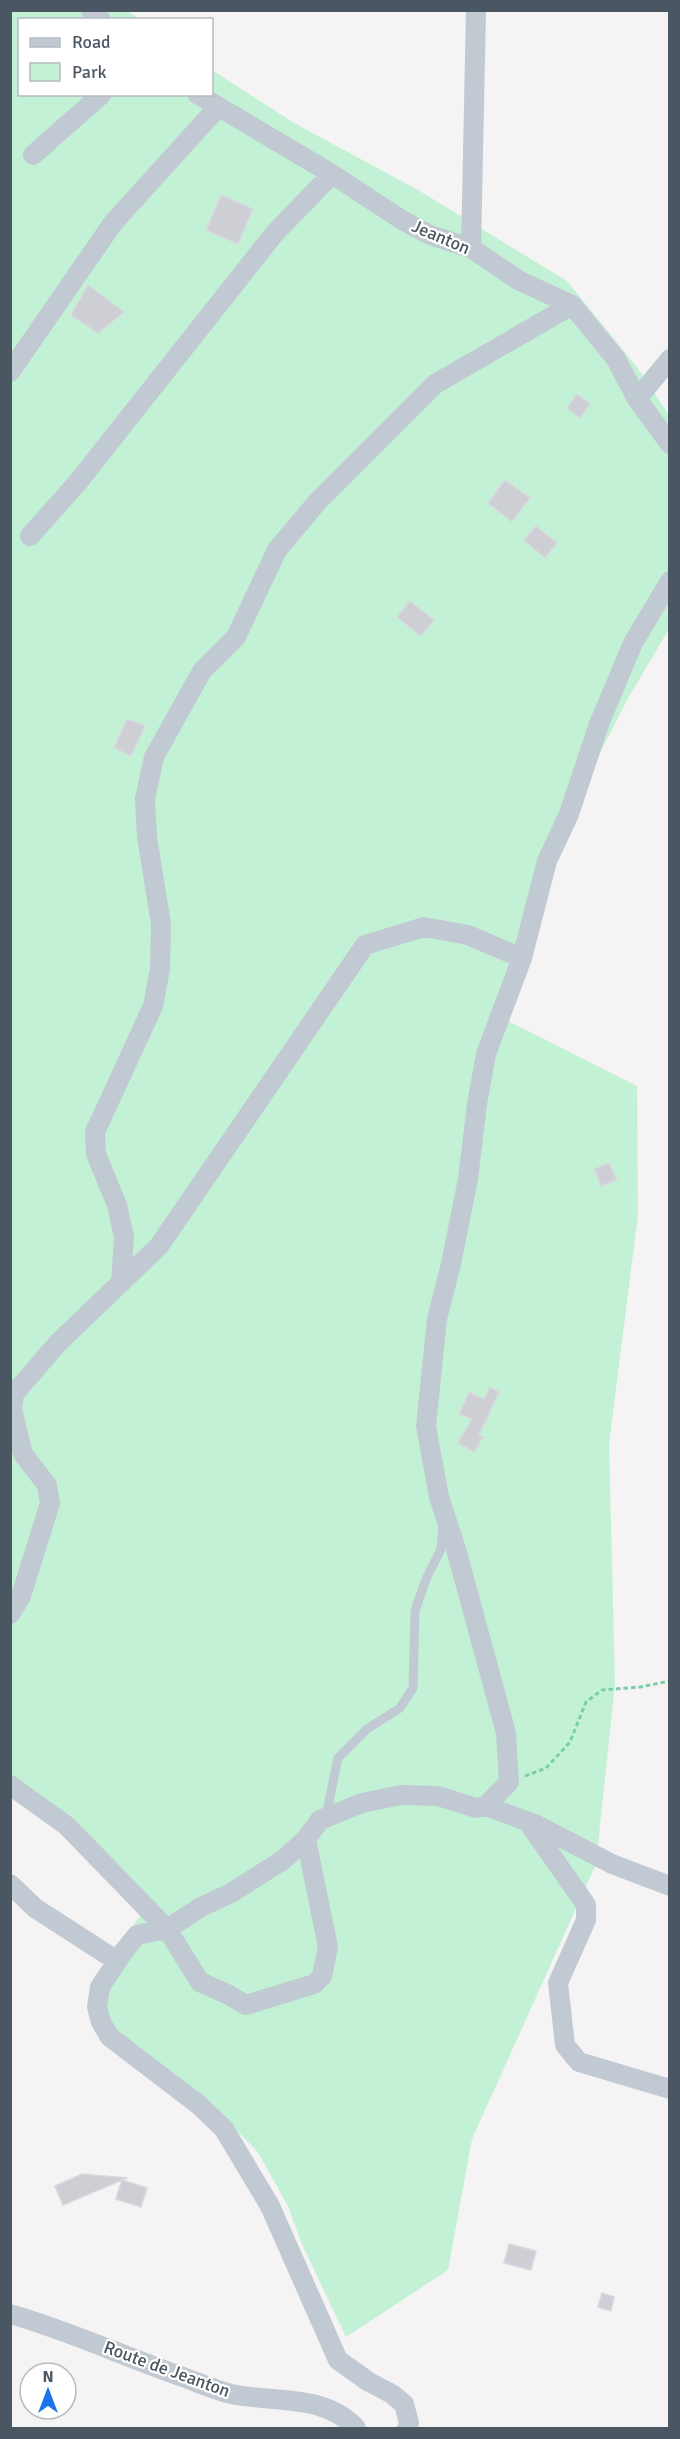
<svg xmlns="http://www.w3.org/2000/svg" width="680" height="2439" font-family="Signika,sans-serif">
  <rect width="100%" height="100%" fill="#f5f3f3"/>
  <path fill="#c3f1d5" d="M10 11H127L140 19 20 20V94H212V70L294 123 418 190 567 281 636 366 669 415V629L627 700 600 753 561 846 502 1018 637 1086 638 1215 609 1444 615 1683 596 1864 472 2139 448 2270 346 2337 301 2242 288 2206 257 2151 226 2120 115 2031 103 2009 109 1956 149 1905 11 1779Z"/>
  <path fill="#cdcfd5" stroke="#d7d9de" stroke-width="1.5" d="M221 195 253 209 238 244 206 230Z
    M88 285 124 312 98 333 71 315Z
    M577 394 590 404 580 418 567 408Z
    M505 480 530 498 512 522 488 503Z
    M536 526 557 543 545 558 524 540Z
    M410 601 434 620 421 636 397 617Z
    M127 719 145 726 131 756 114 748Z
    M609 1163 617 1180 601 1186 594 1169Z
    M490 1387 499 1392 479 1435 483 1437 474 1452 458 1443 472 1419 459 1414 469 1392 484 1399Z
    M82 2174 127 2178 122 2180 147 2188 141 2207 116 2199 122 2180 63 2205 55 2186Z
    M509 2244 536 2251 531 2270 504 2263Z
    M602 2293 614 2297 611 2311 598 2307Z"/>
  <g fill="none" stroke-linecap="round" stroke-linejoin="round">
    <path stroke="#7ad0a6" stroke-width="3" stroke-dasharray="4.5 3" stroke-linecap="butt" d="M525 1776 546 1768 570 1742 586 1702 602 1690 640 1687 670 1681"/>
    <path stroke="#c1cad2" stroke-width="9" d="M326 1816 338 1758 367 1729 400 1708 413 1688 415 1611 426 1579 441 1549 443 1526"/>
    <path stroke="#c1cad2" stroke-width="20" d="M91 10 101 20
      M197 94 332 174 402 220 430 235 471 248 518 280 572 305 616 359 637 399 670 444
      M33 155 102 94
      M471 248 476 10
      M10 372 113 223 218 107
      M637 399 670 359
      M30 536 78 482 274 234 332 174
      M121 1283 124 1237 117 1205 96 1154 95 1132 153 1006 160 969 161 924 147 837 145 799 154 757 202 671 236 637 277 550 318 501 435 384 572 305
      M10 1614 21 1596 50 1503 47 1485 23 1454 12 1409 14 1394 58 1343 159 1246 365 945 424 927 468 935 522 958
      M10 1785 67 1826 167 1929 200 1982 227 1994 246 2005 314 1984 322 1976 328 1947 306 1839
      M486 1806 509 1782 506 1733 456 1549 439 1497 426 1426 437 1319 451 1264 468 1179 477 1104 486 1054 522 958 547 861 569 814 599 724 633 643 670 581
      M528 1822 586 1905V1920L558 1983 565 2045 579 2062 670 2089
      M10 1884 35 1908 117 1961
      M10 2314C70 2331 125 2357 183 2377 199 2383 215 2390 231 2394 274 2403 323 2393 356 2428
      M407 2428 409 2423 404 2404 392 2394 369 2382 338 2360 270 2206 224 2129 199 2105 110 2037 101 2022 97 2007 100 1987 124 1951 137 1935 167 1929 201 1907 231 1893 283 1860 306 1839 320 1820 362 1803 401 1795 438 1796 476 1808 486 1806 537 1825 612 1864 670 1886"/>
  </g>
  <g text-anchor="middle" stroke-width="4.5" stroke-linejoin="round" paint-order="stroke">
    <g font-size="18" fill="#4a5661" stroke="#fff">
      <text transform="translate(441 237) rotate(23)" y="6">Jeanton</text>
      <text transform="translate(167 2369) rotate(20)" y="6">Route de Jeanton</text>
    </g>
  </g>
  <rect width="680" height="2439" fill="none" stroke="#4a5661" stroke-width="24"/>
  <rect x="18" y="18" width="195" height="78" fill="#ffffff" stroke="#b7bbc0" stroke-width="1.5"/>
  <rect x="30" y="38" width="30" height="9" fill="#c1cad2" stroke="#b7bbc0" stroke-width="1.5"/>
  <text x="72" y="48" font-size="18" fill="#4a5661">Road</text>
  <rect x="30" y="63" width="30" height="18" fill="#c3f1d5" stroke="#b7bbc0" stroke-width="1.5"/>
  <text x="72" y="78" font-size="18" fill="#4a5661">Park</text>
  <g transform="translate(48 2391)"><circle r="28" fill="#ffffff" stroke="#b7bbc0" stroke-width="1.5"/>
  <path d="M0-4.5L10 22L0 15L-10 22Z" fill="#1a73e8"/>
  <text y="-9" font-size="16" font-weight="bold" text-anchor="middle" fill="#4a5661">N</text>
  </g>
</svg>
